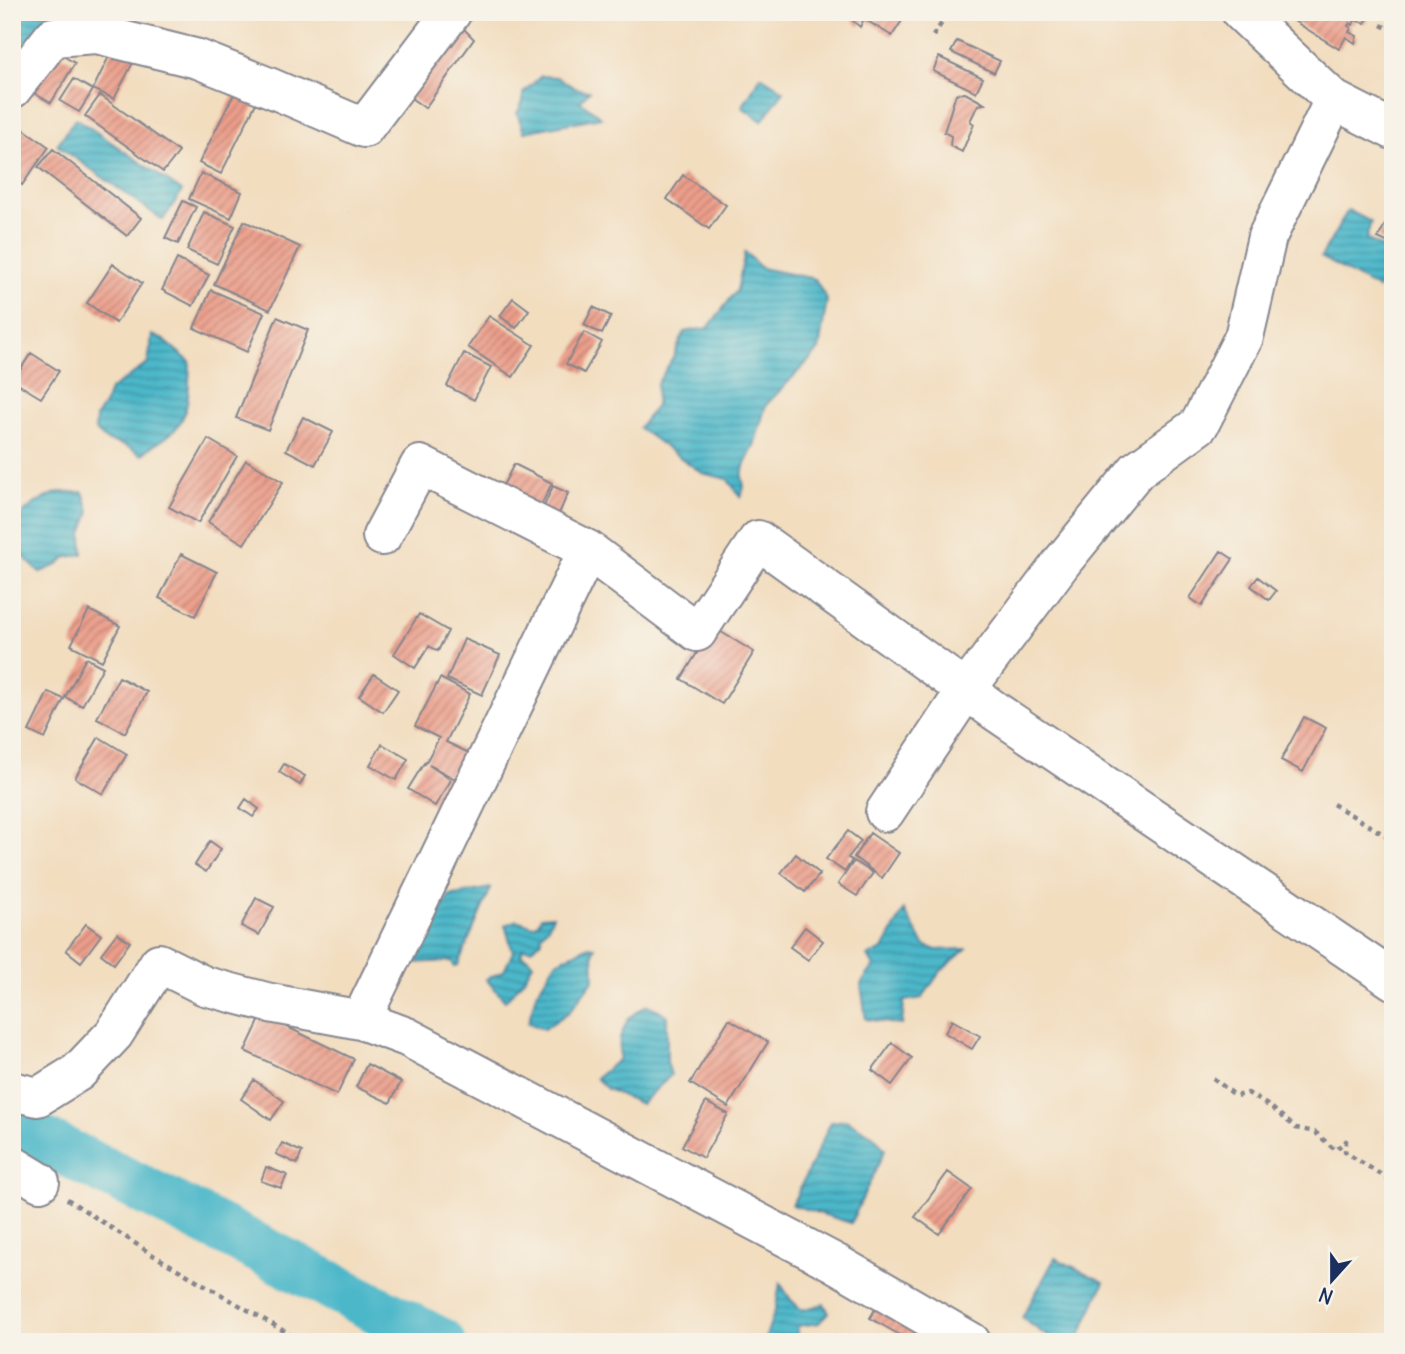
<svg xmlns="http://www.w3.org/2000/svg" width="1405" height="1354" font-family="Delius,sans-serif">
  <defs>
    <pattern id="water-rules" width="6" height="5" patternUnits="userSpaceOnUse" patternTransform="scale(1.75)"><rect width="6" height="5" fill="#4cb7c9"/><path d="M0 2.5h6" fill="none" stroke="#3e95a6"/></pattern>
    <pattern id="building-hatch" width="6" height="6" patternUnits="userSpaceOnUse" patternTransform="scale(1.75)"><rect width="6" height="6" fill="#ec9e8a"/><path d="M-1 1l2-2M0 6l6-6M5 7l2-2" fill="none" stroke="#be8174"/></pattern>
  </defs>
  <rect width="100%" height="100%" fill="#f7f3e8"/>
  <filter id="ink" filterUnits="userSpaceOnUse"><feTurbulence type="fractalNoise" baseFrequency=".0143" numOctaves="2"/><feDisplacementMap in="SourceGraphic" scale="14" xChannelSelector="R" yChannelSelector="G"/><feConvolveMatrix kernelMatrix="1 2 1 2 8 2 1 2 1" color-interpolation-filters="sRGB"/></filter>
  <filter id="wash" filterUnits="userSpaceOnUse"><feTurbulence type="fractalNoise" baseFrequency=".00686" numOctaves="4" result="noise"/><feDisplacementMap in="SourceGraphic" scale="28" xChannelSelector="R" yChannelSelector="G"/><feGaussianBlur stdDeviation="1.57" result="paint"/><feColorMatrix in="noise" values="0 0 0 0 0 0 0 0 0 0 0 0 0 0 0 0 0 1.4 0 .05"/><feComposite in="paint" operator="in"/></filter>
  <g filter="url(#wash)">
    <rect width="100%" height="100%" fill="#f2ddbf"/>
    <path fill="url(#water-rules)" stroke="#347394" stroke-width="2" d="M12 12H60L44 26 31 53 19 47 13 60Z
      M541 76 557 77 575 88 589 91 580 101 601 117 524 132 517 113 523 102V93Z
      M761 76 784 91 762 121 742 107Z
      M76 118 182 191 163 220 57 145Z
      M1348 210 1371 222 1366 239 1393 253V267L1378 289 1321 257Z
      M745 252 761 268 815 279 827 300 819 350 766 405 754 446 744 466 742 477 744 487 741 497 727 479 702 473 639 428 656 406 657 384 674 356 684 332 708 328 737 290Z
      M152 335 164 340 190 362C188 388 192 418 169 435 160 443 149 446 142 455L126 446 106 440 95 430 96 417 105 403 110 390 148 363Z
      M59 492H83L90 512 82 534 83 554 65 558 56 566 40 572C27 562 22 557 19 539 18 536 17 532 17 528 18 509 43 498 59 492Z
      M491 888 458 965 454 966 452 961 410 963 449 896Z
      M904 910 924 945 936 950 966 949 940 972 922 998 904 1001 902 1025 866 1019 861 984 874 966 868 956 883 949Z
      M553 916 549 925 541 935 542 941 531 949 523 948 521 955 528 958 533 964 521 983 505 1001 486 979 504 971 513 952 505 925 517 920 533 926 538 923 541 917Z
      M589 946 595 947 593 951 594 979 569 1012 544 1029 528 1023 536 994 556 962Z
      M647 1005 659 1010 667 1016V1062L671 1075 641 1104 607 1089 596 1078 619 1059 620 1038 628 1019Z
      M846 1120 874 1136 885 1150 851 1223 792 1205 831 1122Z
      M1055 1258 1104 1282 1077 1342H1055L1022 1318Z
      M780 1283 791 1300 802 1310 824 1304 829 1312 819 1323 797 1326 798 1342H764L776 1307Z"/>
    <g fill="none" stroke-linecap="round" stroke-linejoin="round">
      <path stroke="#4cb7c9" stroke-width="49" d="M12 1126 164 1200 441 1342"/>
    </g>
    <g id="blocks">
      <path fill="url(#building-hatch)" d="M856 12H899L905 16 892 36 864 19 860 27 852 20Z
        M1301 12H1372L1365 23 1355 20 1353 25 1350 23 1348 26 1351 28 1349 32 1357 36 1355 43 1346 37 1339 49 1294 21Z
        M455 20 474 39 425 108 404 93Z
        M957 41 1000 61 994 73 951 52Z
        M115 44 137 55 114 99 93 89Z
        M51 49 75 63 51 103 27 89Z
        M939 57 983 78 976 92 933 71Z
        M74 79 93 90 79 112 60 101Z
        M241 80 262 91 221 174 199 163Z
        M965 93 985 104 978 105 970 121 974 124 962 152 950 146 951 136 944 132 956 94Z
        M100 95 179 152 163 172 85 116Z
        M12 121 49 147 22 185 12 178Z
        M53 149 141 218 127 236 38 167Z
        M201 173 242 192 231 218 189 199Z
        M683 175 726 205 709 229 667 199Z
        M183 201 196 207 178 244 165 238Z
        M1393 209V245L1378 238Z
        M204 212 235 226 217 264 187 250Z
        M244 221 300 247 270 310 214 284Z
        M177 259 209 275 193 306 162 290Z
        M113 264 142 283 116 323 87 303Z
        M211 290 264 313 247 352 194 328Z
        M513 298 529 310 516 328 500 316Z
        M593 307 611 316 602 334 584 325Z
        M489 316 534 345 513 377 468 347Z
        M277 317 308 330 268 430 236 418Z
        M584 332 602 342 584 373 566 364Z
        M31 353 59 371 41 398 13 381Z
        M464 353 491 367 474 400 447 386Z
        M303 417 333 432 315 465 286 450Z
        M208 439 237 456 198 523 169 507Z
        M246 460 283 482 244 544 208 522Z
        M514 464 552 483 537 514 498 495Z
        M553 486 568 493 555 523 539 517Z
        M1221 551 1233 559 1202 606 1190 598Z
        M181 554 217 572 195 616 159 598Z
        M1258 577 1276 591 1269 600 1251 586Z
        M89 610 120 626 102 661 71 645Z
        M419 614 448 631 438 651 429 646 415 668 394 654Z
        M713 627 754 652 722 704 681 679Z
        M464 639 500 655 482 695 447 679Z
        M86 658 103 667 82 706 65 697Z
        M374 674 398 690 383 712 359 696Z
        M119 677 147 692 125 733 97 718Z
        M440 678 470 694 446 742 469 753 455 779 429 765 451 780 435 806 408 789 424 763 425 764 439 738 415 726Z
        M48 692 64 699 45 739 29 731Z
        M1304 717 1326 728 1303 772 1281 760Z
        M99 737 127 754 103 794 75 778Z
        M382 744 408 759 396 780 370 765Z
        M284 764 305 776 300 785 279 772Z
        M246 799 259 809 253 817 240 808Z
        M848 831 861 841 848 858 852 860 845 872 826 859Z
        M870 833 899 853 882 878 854 857Z
        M210 841 221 849 206 872 195 865Z
        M796 854 820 874 805 892 781 873Z
        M854 861 873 873 857 896 838 884Z
        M256 898 274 907 259 935 241 926Z
        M86 924 101 935 81 962 66 950Z
        M805 927 823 941 808 960 790 947Z
        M117 933 130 942 114 964 101 954Z
        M262 1015 354 1059 337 1095 245 1051Z
        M729 1019 768 1042 728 1107 690 1083Z
        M952 1020 980 1036 972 1049 945 1033Z
        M892 1043 912 1058 892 1085 872 1070Z
        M367 1064 401 1082 390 1103 356 1087Z
        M254 1080 284 1101 271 1120 241 1099Z
        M706 1102 728 1114 703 1158 682 1146Z
        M282 1143 302 1152 297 1164 276 1154Z
        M266 1167 287 1175 281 1188 261 1181Z
        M948 1172 972 1189 939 1234 915 1217Z
        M883 1296 935 1325 925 1342H912L870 1318Z"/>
    </g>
  </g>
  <g filter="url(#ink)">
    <use href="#blocks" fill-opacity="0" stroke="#86868e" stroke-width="2"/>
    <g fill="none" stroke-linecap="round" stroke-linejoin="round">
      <defs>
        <path id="minor" d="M1241 12 1334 100
          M12 89 53 37 97 34 198 59 271 88 364 128 452 12
          M588 550 697 632 758 540 995 711 1393 980
          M885 812 966 690 1062 562 1137 470 1199 425 1244 337 1267 237 1334 100 1393 130
          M361 1020 588 550 420 465 382 536
          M12 1091 38 1097 78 1072 114 1034 159 963 205 986 270 1003 361 1020 407 1037 835 1263 971 1342
          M12 1165 40 1182"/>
      </defs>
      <use href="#minor" stroke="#86868e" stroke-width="42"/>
      <path stroke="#86868e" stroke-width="4.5" stroke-dasharray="5 5" stroke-linecap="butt" d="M1381 25 1393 31
        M933 36 949 12
        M1333 804 1393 840
        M1213 1078 1236 1096 1248 1093 1272 1108 1296 1128 1315 1132 1335 1150 1346 1141 1345 1152 1388 1179 1393 1180
        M67 1199 153 1255 303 1342"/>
      <use href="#minor" stroke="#fff" stroke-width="38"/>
    </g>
  </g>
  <rect width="1405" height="1354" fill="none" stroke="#f7f3e8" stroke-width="42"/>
  <g transform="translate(1332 1280) rotate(201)" stroke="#f7f3e8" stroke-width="5" paint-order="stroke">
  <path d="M0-5L12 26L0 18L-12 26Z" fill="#1b2f5e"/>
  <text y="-10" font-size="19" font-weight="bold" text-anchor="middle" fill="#1b2f5e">N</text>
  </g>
</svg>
